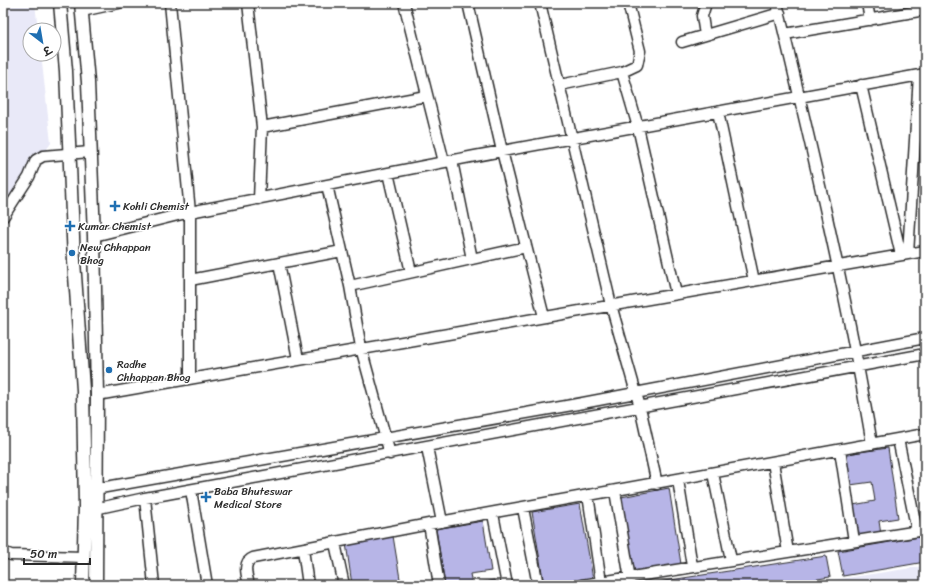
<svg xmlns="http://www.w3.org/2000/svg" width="928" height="588" font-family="Sriracha,'Playpen Sans Deva',sans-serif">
  <rect width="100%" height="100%" fill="#fff"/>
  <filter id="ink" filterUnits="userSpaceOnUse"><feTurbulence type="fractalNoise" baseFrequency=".025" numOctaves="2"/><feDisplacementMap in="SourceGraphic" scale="8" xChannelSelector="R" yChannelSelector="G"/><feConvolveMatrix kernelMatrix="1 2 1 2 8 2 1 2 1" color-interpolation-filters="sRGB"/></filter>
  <g filter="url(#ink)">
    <path fill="#e9e9f8" d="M3 3H35L38 30H30V54H41L51 143 3 213Z
      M925 566V585H801Z"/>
    <path fill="#b7b5e7" stroke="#2b2b2b" d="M888 448 898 518 879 521 881 535 859 539 853 505 875 501 872 482 850 485 846 454Z
      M669 488 681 564 633 572 621 497Z
      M580 504 593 579 560 585H544L532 512Z
      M483 521 491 571 470 574 472 584 494 580 495 585H445L436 529Z
      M393 536 401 585H352L346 543Z
      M925 536V562L843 576 838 551Z
      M826 556 830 577 781 585H638Z"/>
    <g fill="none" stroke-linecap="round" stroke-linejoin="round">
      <defs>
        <path id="minor" d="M170 3 190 212V378
          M248 3 262 127 259 199
          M404 3 444 162
          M468 3 502 151 544 317
          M540 3 611 305 640 407 657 484
          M777 3C812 149 847 296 872 444
          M867 3 870 20
          M82 11 119 3
          M785 34 925 10
          M705 35 702 16 706 3
          M682 42 780 13
          M622 72 638 127 676 294
          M560 85 622 72 637 65 640 51 628 3
          M861 85 901 255
          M718 112 754 281
          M262 127 426 96
          M452 161 472 259
          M388 173 411 272
          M327 185 350 286 361 348 390 454
          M3 217 29 177 36 160 43 156 90 152
          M94 236 190 212 475 156 925 74
          M908 254 919 75
          M279 263 298 359
          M190 280 342 251
          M350 286 526 247
          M97 395 925 251
          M898 439 917 531
          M427 447 442 522
          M840 450 854 541
          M773 462 788 552
          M713 473 731 560
          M678 480 692 566
          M89 490 572 405 925 338
          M191 490 207 585
          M615 491 630 579
          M588 495 601 582
          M145 498 154 585
          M523 508 538 585
          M90 510 145 498 925 354
          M493 514 507 585
          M429 524 439 585
          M335 543 344 585
          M303 549 308 585
          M3 552 11 555 84 557
          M249 585C247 576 242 562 253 558L429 524 925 434
          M582 585 925 530"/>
        <path id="major" d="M60 3 66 71 74 261 83 390 85 506 83 585
          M81 3 88 82 94 236 97 395 96 585"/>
      </defs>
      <use href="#minor" stroke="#2b2b2b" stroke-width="13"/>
      <use href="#major" stroke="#2b2b2b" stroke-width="15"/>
      <use href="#minor" stroke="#fff" stroke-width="10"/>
      <use href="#major" stroke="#fff" stroke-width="12"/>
    </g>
  </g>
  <g fill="#1f6fb2" stroke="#fff" stroke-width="1.5">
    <path d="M113 200h4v4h4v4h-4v4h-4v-4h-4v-4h4z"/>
    <path d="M68 220h4v4h4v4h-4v4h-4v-4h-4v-4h4z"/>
    <circle cx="72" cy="253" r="4"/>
    <circle cx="109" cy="370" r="4"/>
    <path d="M204 491h4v4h4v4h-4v4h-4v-4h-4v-4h4z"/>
  </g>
  <g text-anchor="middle" stroke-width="3" stroke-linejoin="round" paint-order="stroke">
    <g font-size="11" fill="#2b2b2b" stroke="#fff" text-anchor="start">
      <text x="123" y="210">Kohli Chemist</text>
      <text x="78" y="230">Kumar Chemist</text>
      <text x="80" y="251">New Chhappan<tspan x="80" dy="13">Bhog</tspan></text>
      <text x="117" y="368">Radhe<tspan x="117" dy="13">Chhappan Bhog</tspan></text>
      <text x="214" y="495">Baba Bhuteswar<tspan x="214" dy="13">Medical Store</tspan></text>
    </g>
  </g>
  <rect width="928" height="588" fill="none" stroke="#fff" stroke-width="16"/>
  <rect x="8" y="8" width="912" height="572" fill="none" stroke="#2b2b2b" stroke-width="1.5" filter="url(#ink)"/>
  <g transform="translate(42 42) rotate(149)"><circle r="19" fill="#ffffff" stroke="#aaaaaa"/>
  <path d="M0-3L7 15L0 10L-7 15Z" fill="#1f6fb2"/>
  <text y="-6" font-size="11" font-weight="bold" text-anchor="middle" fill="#2b2b2b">उ</text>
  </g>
  <path d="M24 558v6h66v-6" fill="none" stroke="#2b2b2b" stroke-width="2"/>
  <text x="30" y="558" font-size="12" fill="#2b2b2b" stroke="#ffffff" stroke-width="3" paint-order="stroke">50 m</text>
</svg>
